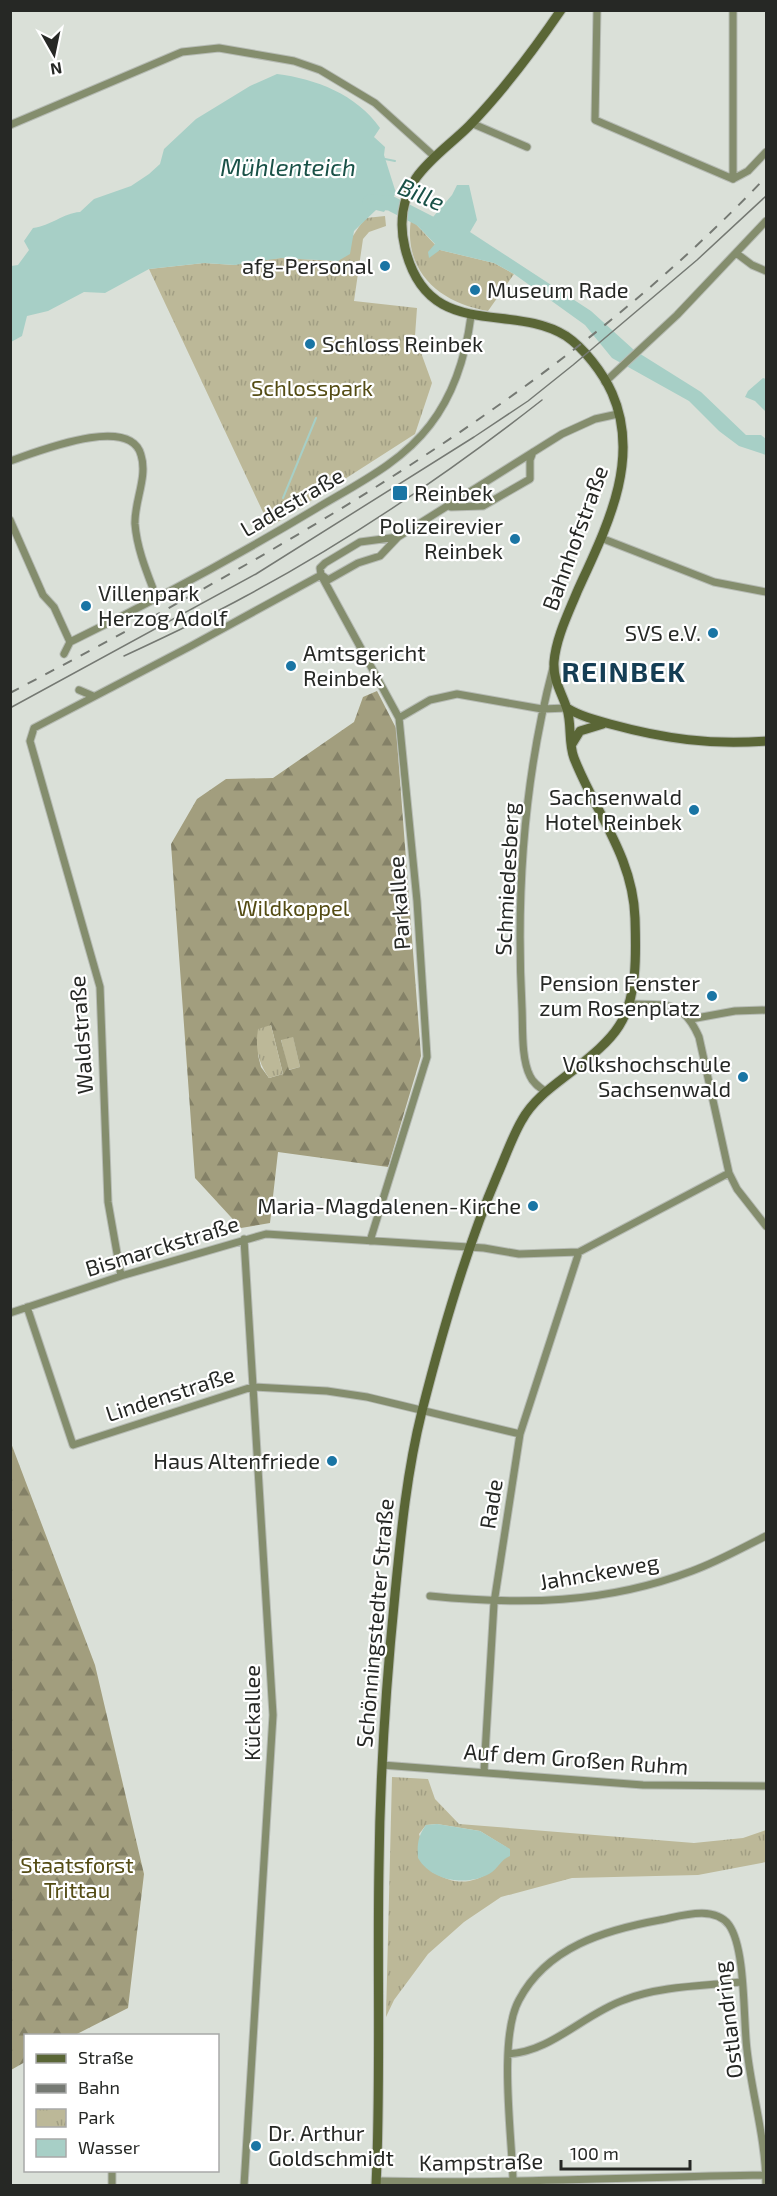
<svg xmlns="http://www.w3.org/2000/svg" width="777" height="2196" font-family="'Exo 2',sans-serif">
  <defs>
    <pattern id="forest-firs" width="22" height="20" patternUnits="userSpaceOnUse" patternTransform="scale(1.5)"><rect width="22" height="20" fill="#a29e7e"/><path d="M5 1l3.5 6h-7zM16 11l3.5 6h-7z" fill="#848167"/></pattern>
    <pattern id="park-tufts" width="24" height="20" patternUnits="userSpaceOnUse" patternTransform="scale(1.5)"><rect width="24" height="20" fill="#bcb898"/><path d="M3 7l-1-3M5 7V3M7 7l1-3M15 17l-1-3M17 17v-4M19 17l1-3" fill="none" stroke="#a19e83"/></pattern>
  </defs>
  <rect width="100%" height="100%" fill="#dae0d8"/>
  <path fill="#bcb898" d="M293 1036 300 1067 288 1070 281 1039Z"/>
  <path fill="url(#forest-firs)" fill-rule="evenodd" d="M377 691 396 728 421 1056 388 1167 278 1152 270 1223 241 1228 195 1178 171 844 197 799 226 779 273 778 354 722 363 697ZM271 1025 283 1074 269 1078 261 1067 258 1055ZM293 1037 300 1067 289 1070 281 1040Z
    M11 1443 95 1665 144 1874 128 2008 75 2035 26 2036 25 2062 11 2070Z"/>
  <path fill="url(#park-tufts)" fill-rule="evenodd" d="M385 216 386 226 369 232 363 239 354 301 417 308 415 336 432 383 415 434 270 527 149 269 204 263 235 265 244 261 281 258 338 261C348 247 354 231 366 218Z
    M411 219 440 250 494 263 514 274 488 311C440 303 403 272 411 219Z
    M271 1025 283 1074 269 1078C258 1062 255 1048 258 1029Z
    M392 1777 428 1779 435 1799 459 1824 694 1843 743 1838 766 1830V1862L698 1875 572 1878 501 1897 464 1922 428 1954 394 2000 386 2017ZM437 1824 480 1831 506 1847C502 1869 477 1885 455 1881 447 1880 439 1875 432 1872L419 1834 426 1825Z"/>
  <path fill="#a7cfc6" d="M277 74C316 79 356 94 380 128L374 137 385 147 384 155 396 193 384 212 376 210 354 231 350 254 338 261 281 258 235 265 204 263 149 269 105 293 84 292 48 311 27 316 22 336 11 342V266L18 265 29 250 24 241 33 228C51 226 63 213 80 212L94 199 131 186 149 174 160 164 164 149 196 119 250 86Z
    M457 185H469L477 220 470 232 591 311 634 350 701 392 746 435H761L766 439V455L739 446 719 431 689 401 612 358 585 325 514 274 494 263 440 250 429 258 428 252 435 244 411 219 412 214 433 217 452 195Z
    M763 378 766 379V412L755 401 745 397 748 391Z
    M437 1824 480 1831 510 1849V1856C500 1860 498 1869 489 1874 467 1886 432 1882 418 1858 417 1844 418 1836 426 1825Z"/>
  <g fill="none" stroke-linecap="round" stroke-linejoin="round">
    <path stroke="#a7cfc6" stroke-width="2" d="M385 159 395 161
      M283 498 316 418"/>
    <path stroke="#a7cfc6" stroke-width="15" d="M370 202 390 203 431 224"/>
    <defs>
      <path id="minor" d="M597 10 595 120 733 179
        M471 123 527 147
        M10 125 182 52 219 48 294 61 320 70 375 103 435 157
        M733 179V10
        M733 179 748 171 766 152
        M736 253 752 265 766 271
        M605 382 677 315 766 221
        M10 461C37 452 130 414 141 455 148 477 134 502 135 524 137 550 148 575 157 599
        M451 507 483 506 530 479V460L533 452
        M10 520 43 595 54 607 70 642
        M601 538 714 582 766 592
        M321 575 399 718 417 901 427 1057 370 1241
        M321 575 320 568 325 563 360 542 398 537 562 434 595 419 618 414
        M323 576 328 580 358 563 380 556 398 537
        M64 654 70 642C154 601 237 556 317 508 357 484 401 463 430 425 454 394 466 354 471 316
        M79 690 93 696
        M399 718 430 700 457 694 542 709 567 708
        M629 1004C666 1005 683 1000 699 1037L729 1173 737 1189 766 1226
        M691 1019 735 1011 766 1010
        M546 1092C539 1087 533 1083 530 1076 521 1058 523 1028 522 1008 516 895 524 778 553 668
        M244 1239 273 1715 244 2186
        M121 1276 108 1202 100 987 30 741 34 728 191 646 321 575
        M27 1307 73 1445 252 1387 327 1391 367 1397 520 1434
        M10 1313 121 1276 266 1234 484 1248 519 1254 579 1252 729 1173
        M430 1596C521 1605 605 1604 692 1571 717 1562 742 1548 766 1536
        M382 1765 643 1785 766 1786
        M484 1771 494 1603 520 1434 579 1252
        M508 2054C551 2052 584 2014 624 2000 660 1986 703 1986 741 1982
        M377 2181C506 2184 637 2177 766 2175
        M513 2181C512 2136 498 2038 519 2000 547 1947 605 1930 660 1920 681 1916 714 1905 729 1925 746 1949 743 2019 747 2050 752 2095 766 2140 766 2186
        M112 2186V2170"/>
      <path id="secondary" d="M567 708C580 716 595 720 610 724 665 739 710 745 766 741
        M572 744 580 731 603 724
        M376 2186C381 2079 377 1972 379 1865 380 1774 386 1684 395 1594 401 1532 407 1471 422 1411 442 1332 465 1251 497 1176 505 1158 512 1137 522 1120 534 1098 556 1084 575 1069 590 1057 609 1042 619 1026 638 997 636 951 635 918 633 856 595 812 574 758 568 742 572 725 567 709 562 693 553 681 554 662 556 638 568 614 577 592 605 530 642 461 612 393 603 373 584 348 566 336 510 301 428 343 405 248 399 224 402 199 416 178 430 158 452 143 469 126 504 90 533 51 561 10"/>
    </defs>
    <use href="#minor" stroke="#b6bbb4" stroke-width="9"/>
    <use href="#secondary" stroke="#b6bbb4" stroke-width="11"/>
    <use href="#minor" stroke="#848d6d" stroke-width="7"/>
    <use href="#secondary" stroke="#5a6636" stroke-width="9"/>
    <path stroke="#757973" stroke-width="1.5" d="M124 656C165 637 206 618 246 596 350 540 449 473 542 400
      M10 708 256 574 474 437 528 401 573 365 697 260 766 196"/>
    <path stroke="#757973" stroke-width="2" stroke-dasharray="10 10" stroke-linecap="butt" d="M10 693C280 551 554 400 766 177"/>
  </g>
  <g fill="#1a75a4" stroke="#fff" stroke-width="2">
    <circle cx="385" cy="266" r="6"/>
    <circle cx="475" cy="290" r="6"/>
    <circle cx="310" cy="344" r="6"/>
    <rect x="392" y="485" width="16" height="16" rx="3"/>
    <circle cx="515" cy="539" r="6"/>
    <circle cx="86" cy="606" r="6"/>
    <circle cx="713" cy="633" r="6"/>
    <circle cx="291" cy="666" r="6"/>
    <circle cx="694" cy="810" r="6"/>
    <circle cx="712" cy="996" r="6"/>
    <circle cx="743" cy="1077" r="6"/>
    <circle cx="533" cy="1206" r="6"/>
    <circle cx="332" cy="1461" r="6"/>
    <circle cx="256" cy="2146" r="6"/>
  </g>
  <g text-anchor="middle" stroke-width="4.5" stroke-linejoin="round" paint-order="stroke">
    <g font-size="22" fill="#262825" stroke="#fff" text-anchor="end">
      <text x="373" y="274">afg-Personal</text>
      <text x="487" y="298" text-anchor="start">Museum Rade</text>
      <text x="322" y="352" text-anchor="start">Schloss Reinbek</text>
      <text x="414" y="501" text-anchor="start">Reinbek</text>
      <text x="503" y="534">Polizeirevier<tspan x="503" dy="25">Reinbek</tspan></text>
      <text x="98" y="601" text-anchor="start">Villenpark<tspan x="98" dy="25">Herzog Adolf</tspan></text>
      <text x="701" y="641">SVS e.V.</text>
      <text x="303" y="661" text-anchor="start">Amtsgericht<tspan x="303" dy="25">Reinbek</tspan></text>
      <text x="682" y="805">Sachsenwald<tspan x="682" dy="25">Hotel Reinbek</tspan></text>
      <text x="700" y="991">Pension Fenster<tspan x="700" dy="25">zum Rosenplatz</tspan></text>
      <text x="731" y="1072">Volkshochschule<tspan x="731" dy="25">Sachsenwald</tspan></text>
      <text x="521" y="1214">Maria-Magdalenen-Kirche</text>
      <text x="320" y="1469">Haus Altenfriede</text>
      <text x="268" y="2141" text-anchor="start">Dr. Arthur<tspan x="268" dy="25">Goldschmidt</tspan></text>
    </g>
    <g font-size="22" fill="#544c14" stroke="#fff">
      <text x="312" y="396">Schlosspark</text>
      <text x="293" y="916">Wildkoppel</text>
      <text x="77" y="1873">Staatsforst<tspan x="77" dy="25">Trittau</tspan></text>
    </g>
    <g font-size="22" fill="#262825" stroke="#fff">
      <text transform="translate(292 502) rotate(-30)" y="8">Ladestraße</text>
      <text transform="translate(575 538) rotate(-70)" y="8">Bahnhofstraße</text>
      <text transform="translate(507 879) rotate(-87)" y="8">Schmiedesberg</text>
      <text transform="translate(399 903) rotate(-94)" y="8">Parkallee</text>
      <text transform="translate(81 1035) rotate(-94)" y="8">Waldstraße</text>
      <text transform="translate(162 1246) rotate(-17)" y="8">Bismarckstraße</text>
      <text transform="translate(170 1394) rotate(-18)" y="8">Lindenstraße</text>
      <text transform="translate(491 1504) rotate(-81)" y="8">Rade</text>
      <text transform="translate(599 1572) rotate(-10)" y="8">Jahnckeweg</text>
      <text transform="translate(375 1623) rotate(-85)" y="8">Schönningstedter Straße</text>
      <text transform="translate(252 1713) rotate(-90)" y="8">Kückallee</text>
      <text transform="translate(576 1759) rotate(4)" y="8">Auf dem Großen Ruhm</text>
      <text transform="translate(728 2020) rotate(-97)" y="8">Ostlandring</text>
      <text transform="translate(481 2162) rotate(-1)" y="8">Kampstraße</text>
    </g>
    <g font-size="24" font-style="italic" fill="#195147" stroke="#fff">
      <text x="288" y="176">Mühlenteich</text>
      <text transform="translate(421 195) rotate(23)" y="8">Bille</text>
    </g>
    <g font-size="28" font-weight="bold" letter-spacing="1.5" fill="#143d54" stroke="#fff">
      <text x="624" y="682">REINBEK</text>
    </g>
  </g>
  <rect width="777" height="2196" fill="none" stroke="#262825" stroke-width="24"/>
  <rect x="24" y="2034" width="195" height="138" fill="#ffffff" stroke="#a8a9a8" stroke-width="1.5"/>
  <rect x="36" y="2054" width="30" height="9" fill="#5a6636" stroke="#a8a9a8" stroke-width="1.5"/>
  <text x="78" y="2064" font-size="18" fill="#262825">Straße</text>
  <rect x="36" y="2084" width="30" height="9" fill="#757973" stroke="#a8a9a8" stroke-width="1.5"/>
  <text x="78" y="2094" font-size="18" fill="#262825">Bahn</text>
  <rect x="36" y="2109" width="30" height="18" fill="url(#park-tufts)" stroke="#a8a9a8" stroke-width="1.5"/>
  <text x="78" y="2124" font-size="18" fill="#262825">Park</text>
  <rect x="36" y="2139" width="30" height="18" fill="#a7cfc6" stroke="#a8a9a8" stroke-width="1.5"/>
  <text x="78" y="2154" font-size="18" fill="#262825">Wasser</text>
  <g transform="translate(54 54) rotate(171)" stroke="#ffffff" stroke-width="4.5" paint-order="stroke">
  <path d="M0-4.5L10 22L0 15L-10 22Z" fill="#262825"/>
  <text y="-9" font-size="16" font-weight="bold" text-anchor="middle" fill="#262825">N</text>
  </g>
  <path d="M561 2160v9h129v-9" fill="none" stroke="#262825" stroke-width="3"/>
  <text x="570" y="2160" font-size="18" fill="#262825" stroke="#ffffff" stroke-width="4.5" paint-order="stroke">100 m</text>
</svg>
